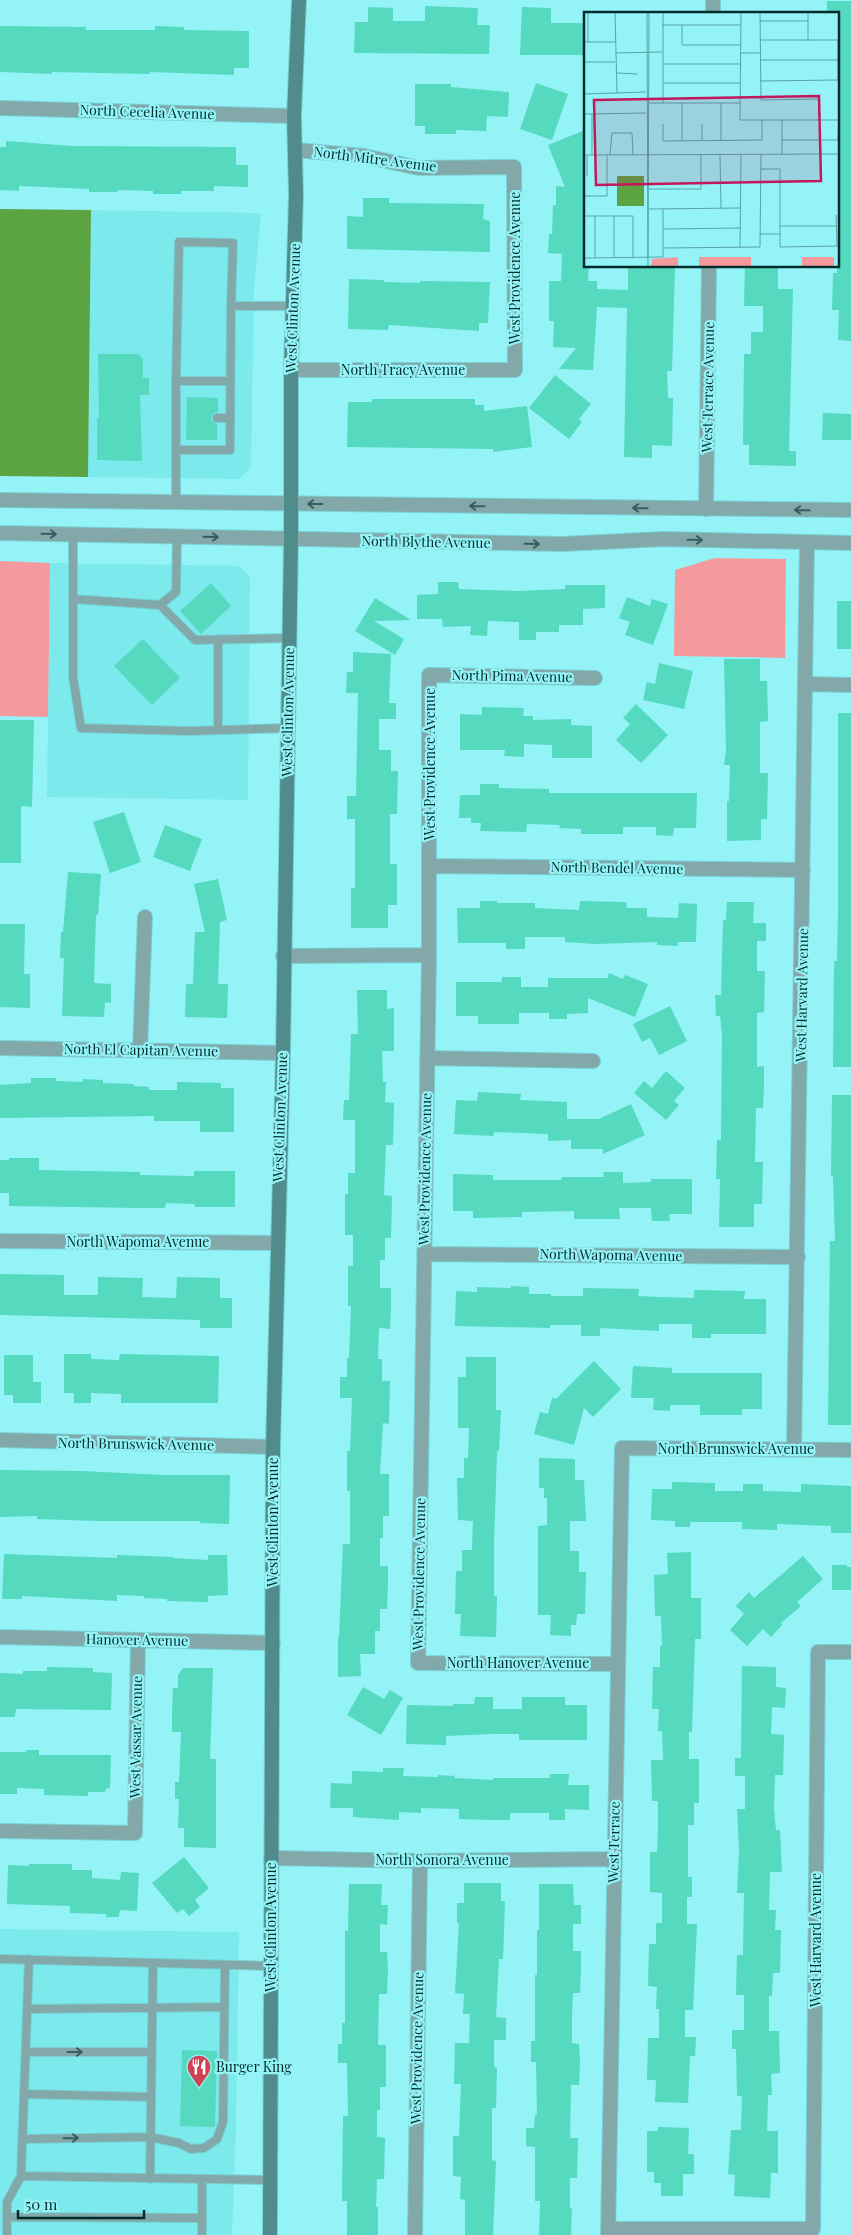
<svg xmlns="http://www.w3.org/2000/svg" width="851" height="2235" font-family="'Playfair Display',serif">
  <rect width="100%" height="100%" fill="#94f3f6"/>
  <path fill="#7ce9ec" d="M91 210 261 213 254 287 251 467 239 479 88 477Z
    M50 563 239 566 250 577 248 800 47 797Z
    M0 1929 239 1932 236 2128 232 2235H0Z"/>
  <path fill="#f49a9d" d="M715 558 786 559 785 658 674 656 675 570Z
    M0 561 50 563 48 717 0 716Z"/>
  <path fill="#5ca341" d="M0 209 91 210 88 477 0 476Z"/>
  <path fill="#55d9bf" d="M827 1H851V341L838 340 839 310H832L833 273H837V14H827Z
    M425 6 478 8 477 25H490L489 54 354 53 355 22H368V7L393 8V21H425Z
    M522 7 551 8V23H585V55H520Z
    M0 26 86 27V30H155V26L184 27V30L249 31V68H234V75L150 72V74L52 72V74L0 72Z
    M536 83 568 94 552 140 520 129Z
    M415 84H451V87L509 92 508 117 487 116 486 131 456 130V134H425V126H415Z
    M585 130V266H589L588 281H597V289L628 290V266H675L672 371H667L668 398H673L672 446 652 445V458L624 457 627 308 597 307 593 370 559 369 576 348 553 347 554 321H549V281H561L562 254 548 253 549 234H552L553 205H556V186L565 187 548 145Z
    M6 141 72 146 236 147V165H248V187L214 186V191H181V194H153V191L118 190V192H89V189L19 186V191L0 190V147H6Z
    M363 198H389V203L484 204 483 219 490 221V252L347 249V216L363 217Z
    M745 266H778V289H793L789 451H796V466L749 465V445H743L744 354H751V332H763V306H744Z
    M349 279 384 280V282L420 283V281L490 282 488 323H479V331L389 325 388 330 348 329Z
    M98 354H138L143 359V378H149V395H140L142 461 97 460V418H99Z
    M555 375 591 404 579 419 582 422 569 439 529 408Z
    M187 397 218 398V412L214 413 211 418 212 421 217 424V440H186Z
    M372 399H475V405H484V411L527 406 532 447 493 452V449L347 447 348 402H372Z
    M823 413 851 414V440H822Z
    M438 582H458L459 589 519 591 565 589V585H605V608L583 609V625H559V632H536V640H519V622L488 621 487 636 470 635 471 626 443 627 442 619H417V595L438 594Z
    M211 583 231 606 201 634 180 611Z
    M627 597 650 606 652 599 668 604 653 645 625 635 630 622 619 618Z
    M375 598 411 620 374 621 404 639 395 655 355 631Z
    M837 601H851V649H837Z
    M143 639 180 678 152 705 114 666Z
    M353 652 391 654 389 703H396V719H379V750H391V771H398L397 814H390V864H397V905H388V928H351V888H355V819H347V796H356L358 693H346L347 672H353Z
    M724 659H760V681H767L768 721 760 722V773H768L767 819H761V840L727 841V801H729L730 765H724L726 751Z
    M659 663 693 671 684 709 643 700 647 682 655 684Z
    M636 704 668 735 641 763 616 740 630 724 623 718Z
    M482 707 524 708 523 716H533V720L571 719V725L592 726V758H552V745L524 744V757L504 756 505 750H460V714L482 715Z
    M838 713H851V1067H833L834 961H837L838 912Z
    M0 720H34L32 807 21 806V863H0Z
    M480 784H499V788L549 789V793H697L696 828H674L673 836 656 835V827H623V834H581V829L559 828 560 825 527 824 526 832 480 831 481 823H471V818H459L460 795H480Z
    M124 812 141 862 110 873 93 822Z
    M165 825 202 839 190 871 153 857Z
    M68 872 101 874 98 915H96L94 983 111 984V1003L105 1002 104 1017 62 1016 64 958H60L61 932H63Z
    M218 879 227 920 220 922 218 984H228L227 1018 185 1017 186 984H193L195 932H205L194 884Z
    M480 901H497V903H535V908L579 910 580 901 626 902 627 908H647V917L678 918 679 903 697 904 696 942H678V946L657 945V942L595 944 565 942V937H525V949H506V943H458L457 908H480Z
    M727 902H754L753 923H766V941H757V971H765L764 1012 757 1013V1067L764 1066V1085L763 1108H756L755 1162H763L762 1204H754V1227H719L720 1179H716L717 1140H721L722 1035 720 1016H716L715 995H721L723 920H726Z
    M0 924H25L24 974H30V1008L0 1007Z
    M609 973 623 979 625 975 648 984 635 1017 588 998V1013L567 1014V1019H549V1013H519V1024H478V1016H456V982H502V977H521V987H548V978H608Z
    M357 990H387V1009L394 1008V1051H382L383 1082H386L385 1102 394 1103 393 1145H386L384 1195 392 1196 391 1238H385V1260H380V1288H391V1306L390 1329 379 1328 378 1359H382V1381H390L389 1424 383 1423 380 1474H389V1516H383V1538H380V1566H388V1584L387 1609H380V1631H375V1654H360L361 1676 338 1677V1637H339L343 1544H350V1491H347V1451H350L352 1398H340V1377H347V1358H349L351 1306H348V1266H353V1235H345V1194H348V1173H355V1120H343L344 1100H349L351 1034H358Z
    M670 1006 687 1041 659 1055 650 1038 642 1042 633 1024Z
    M666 1071 685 1088 674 1101 679 1105 666 1120 634 1093 644 1081 652 1088Z
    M31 1078H56V1081L83 1082V1079L103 1080V1083L134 1084V1086L149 1087V1090H177V1082L221 1083V1088H234V1132H200V1121H154V1116L0 1118V1085L31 1083Z
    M478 1092 521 1094 520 1100 567 1102V1119H599L631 1104 645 1135 603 1154V1149H571V1140L548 1141V1134L494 1132 493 1136 454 1134 456 1100 477 1101Z
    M832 1095H851V1425H828L830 1241H835L833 1176H831Z
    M9 1158H39V1170L140 1172V1175L194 1176V1171H235V1207H195V1204L166 1203 165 1208H140L9 1206V1193H0V1160H9Z
    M603 1172H623V1183L651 1182V1179H692V1214H669L670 1221H652L651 1208H619L620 1219H574V1211L522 1212V1217L473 1218V1211H453V1174L493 1175V1180H561L562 1177H604Z
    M0 1274 64 1275V1295H98V1277L143 1278 142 1297 176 1298 177 1277 220 1278V1298H232V1328H200V1320L0 1315Z
    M511 1286 529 1287V1294H551V1296H583V1288L639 1289 638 1296 660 1297 694 1298V1290L745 1291 744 1299H766V1334H711V1338H692V1324H659V1331L600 1328V1336H581V1325H550V1328L455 1326 456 1291 477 1292V1287L511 1288Z
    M64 1354H91V1359L119 1360 120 1354 219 1356 218 1403H121V1394L91 1393V1403H74V1393H64Z
    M4 1355H33V1382H41V1403H13V1395H4Z
    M466 1357H496V1410H501L499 1451H497L494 1543V1596H497L496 1637 460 1636 461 1614H455L456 1571H462V1550H472L473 1521 458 1520 457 1478H464V1458H468L469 1428H458V1377H466Z
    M594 1361 621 1389 593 1417 584 1408 574 1445 534 1434 540 1412 548 1414 552 1398 556 1399Z
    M633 1366 672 1368V1373H762V1409H742V1415H700V1405H670V1411L653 1410 654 1398H631Z
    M539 1458 575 1459V1480H584L586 1521H570V1551H579V1572H586L585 1614H577L576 1625H571V1636L550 1635 551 1615H538V1526L547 1525V1498H544V1488H539Z
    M0 1470 82 1471 163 1475H230L229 1524 200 1523V1521H97L37 1519V1516L0 1517Z
    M672 1482 715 1483V1491H743V1484H763V1491L801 1492V1484L851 1486V1533H831V1526L777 1524V1530L742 1529V1522H690V1527H675V1521L651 1520 652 1489H672Z
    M691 1552V1598H701V1639H695L692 1732H689V1759H699V1803H694V1825H688V1877H692V1897H687V1924H697L693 2010H685V2037H696L695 2056H690L688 2103 655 2102 656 2080H647L648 2038H659V2009H656L657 1987 648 1986 649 1944H656V1923H662V1893L650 1892V1852H657L658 1830V1801H652L651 1760H663L662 1731H658L659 1709H652L653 1667H660V1646H662L661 1616H655L654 1575 668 1574 667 1553Z
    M4 1554 117 1558V1555L173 1557V1558L208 1560V1555H227L228 1595 208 1596V1602L167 1601V1599L144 1598V1596L117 1595V1601L22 1596V1599H2Z
    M803 1556 823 1579 797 1602 801 1606 781 1623 782 1625 771 1637 763 1629 747 1646 730 1630 744 1614 736 1606 749 1592 754 1598Z
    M832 1565H847V1567H851V1590H832Z
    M742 1666 776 1667V1687L786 1688 785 1708 772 1707 771 1734 784 1735 783 1775H775L774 1809 776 1830H780L782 1872H770L769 1910H776L775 1930H781L780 1973H773L772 1996H769V2031H779L780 2073 771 2074 772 2095H768L767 2131H778V2173H771L770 2198 734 2196 735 2175 728 2174 731 2130H741L742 2096H737L736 2049H732V2030H744V1995H736L737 1955H743L744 1893H737L739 1849 737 1809H745V1776H735V1758H741Z
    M47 1667 93 1668V1672L112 1673 111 1710 16 1709 15 1717H0V1673L23 1674V1671H47Z
    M183 1668H213L210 1759H216V1848L184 1847V1828H178L179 1799H175V1782H179L181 1732H172V1713L173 1688H178V1675Z
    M363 1687 384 1699 390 1690 403 1698 381 1735 347 1715Z
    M475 1697H493V1709H522V1697H565V1705H587V1740H519V1734H493L446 1736V1745L406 1744 407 1705 453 1706V1704H474Z
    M26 1750H39V1755H111L110 1788 106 1789 105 1792H88V1796L44 1795V1789L17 1788V1794H0V1752H26Z
    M383 1768H404L403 1776 438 1777V1775L455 1776 454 1778 493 1780V1778H550V1774H569L568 1785H589V1810L565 1809V1820H549V1813H510V1820H492L459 1819V1809L421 1808V1813L399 1812V1820L353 1817V1808H330L331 1783 352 1784V1771L383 1772Z
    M184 1857 209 1888 195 1900 200 1907 189 1916 183 1909 177 1913 152 1883Z
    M29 1864H72V1870H92V1878L120 1880 121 1872 139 1873 137 1911 120 1910 119 1917H106V1914L70 1913V1906L7 1904 8 1865 29 1866Z
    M464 1883H501V1901H505L503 1959H499L496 2017 506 2018V2040H494V2067L497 2068 496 2108H492V2160L496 2161 493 2235H465V2200L460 2199 461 2177 453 2176V2136H459L461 2084H454L455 2043H469L470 2014H463L464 1994 455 1993 459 1923H457V1903H464Z
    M349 1884H382L381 1905H388L387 1925 380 1924V1952H387L388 1971 387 1994H379L378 2045H386V2087H380V2110H377V2137L385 2138 384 2179H377L376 2207H378V2235H347V2201H342L343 2116H348L347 2063H338V2044H342V2023H345V1931H348Z
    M539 1884H573L574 1905H581V1924H573V1951H581V1970L580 1993H573L572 2016V2043L579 2044 580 2062 579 2085H571L570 2138H578L577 2178H570V2208L572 2209 571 2235H539L540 2201H535V2147L526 2146V2128H534L535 2115H537L536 2062H531V2041H535V1975H537V1930H539Z
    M182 2050 217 2051 215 2127 180 2126Z
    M658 2127 689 2128 688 2154H694V2174H683V2196H661V2183H654V2172H647V2131H658Z"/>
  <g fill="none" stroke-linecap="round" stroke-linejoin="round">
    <defs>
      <path id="service" d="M176 381 179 242 233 243 231 306
        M217 418H230
        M176 450V381H230
        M176 502V450H230L231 306H292
        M73 534V677L81 728 188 731 287 728
        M73 599 160 605 176 592 177 536
        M160 605 195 640 289 638
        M218 639V730
        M0 1959 271 1966
        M28 2009 224 2007
        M26 2052H151
        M24 2094 151 2097
        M23 2139 150 2137 179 2143 191 2149 204 2148 217 2139 223 2122 225 1965
        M21 2176 29 1959
        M150 2179 153 1963
        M7 2217 202 2218
        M7 2235V2202L21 2176 270 2180
        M202 2235V2179"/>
      <path id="minor" d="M713 14V0
        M0 108 294 116
        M291 370H515L514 167 419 168 364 156 295 150
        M706 509 709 266
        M595 678 429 675V955L418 1663 618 1664
        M805 684 851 685
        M430 866 803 870
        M283 956 429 955
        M0 1048 283 1053
        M140 1050 145 917
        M427 1058 593 1061
        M0 1241 277 1243
        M424 1254 798 1257
        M0 1440 273 1447
        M794 1449 807 542
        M0 1637 273 1643
        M0 1831 135 1833 138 1641
        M271 1858 420 1861 613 1859
        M608 2229H813L818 1652H851
        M415 2235 420 1861
        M608 2235 622 1448 851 1450"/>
      <path id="tertiary" d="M0 500 851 510
        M0 533 562 544 663 539 851 543"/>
      <path id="secondary" d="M270 2235 273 1447 283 1053 291 539V370L296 195 294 116 299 0"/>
    </defs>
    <use href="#service" stroke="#79cfd2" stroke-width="10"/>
    <use href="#minor" stroke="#79cfd2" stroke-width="16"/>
    <use href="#tertiary" stroke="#79cfd2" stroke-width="16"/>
    <use href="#secondary" stroke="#79cfd2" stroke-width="16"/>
    <use href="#service" stroke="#82a8a9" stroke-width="8"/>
    <use href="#minor" stroke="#82a8a9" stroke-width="14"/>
    <use href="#tertiary" stroke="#82a8a9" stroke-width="14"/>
    <use href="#secondary" stroke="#518c8d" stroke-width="14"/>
  </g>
  <defs><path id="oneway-shaft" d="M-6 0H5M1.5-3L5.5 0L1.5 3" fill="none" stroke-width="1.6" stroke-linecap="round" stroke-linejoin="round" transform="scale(1.25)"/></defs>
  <g stroke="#345e5f">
    <use href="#oneway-shaft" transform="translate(315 504) rotate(-180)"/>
    <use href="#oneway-shaft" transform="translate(477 506) rotate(-179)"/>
    <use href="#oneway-shaft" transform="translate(640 508) rotate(-179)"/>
    <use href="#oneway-shaft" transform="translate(802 510) rotate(-179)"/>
    <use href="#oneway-shaft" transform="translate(49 534) rotate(1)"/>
    <use href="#oneway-shaft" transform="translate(211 537) rotate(1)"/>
    <use href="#oneway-shaft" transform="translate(695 540) rotate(1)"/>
    <use href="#oneway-shaft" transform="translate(532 544) rotate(1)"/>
    <use href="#oneway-shaft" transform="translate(75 2052)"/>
    <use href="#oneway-shaft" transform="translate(71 2138) rotate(-1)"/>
  </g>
  <defs>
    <symbol id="restaurant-pin" viewBox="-11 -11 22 30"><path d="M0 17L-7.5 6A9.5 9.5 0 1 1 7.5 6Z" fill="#d14152" stroke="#94f3f6"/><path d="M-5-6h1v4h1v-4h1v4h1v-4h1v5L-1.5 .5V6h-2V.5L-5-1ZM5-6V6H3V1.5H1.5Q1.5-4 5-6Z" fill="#fff"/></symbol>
  </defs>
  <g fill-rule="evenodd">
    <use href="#restaurant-pin" x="185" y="2053" width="28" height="38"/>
  </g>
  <g text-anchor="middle" stroke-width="4.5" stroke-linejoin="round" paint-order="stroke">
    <g font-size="14" fill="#002c2d" stroke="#94f3f6">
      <text transform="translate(147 112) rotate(2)" y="5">North Cecelia Avenue</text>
      <text transform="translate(375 159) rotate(7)" y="5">North Mitre Avenue</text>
      <text transform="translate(515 268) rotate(-90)" y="5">West Providence Avenue</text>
      <text transform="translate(293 308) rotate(-88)" y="5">West Clinton Avenue</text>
      <text x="403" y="375">North Tracy Avenue</text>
      <text transform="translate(708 387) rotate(-89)" y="5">West Terrace Avenue</text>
      <text transform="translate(426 542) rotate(1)" y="5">North Blythe Avenue</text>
      <text transform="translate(512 676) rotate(1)" y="5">North Pima Avenue</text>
      <text transform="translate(288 712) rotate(-89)" y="5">West Clinton Avenue</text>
      <text transform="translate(430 764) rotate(-90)" y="5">West Providence Avenue</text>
      <text transform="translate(617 868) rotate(1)" y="5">North Bendel Avenue</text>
      <text transform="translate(802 995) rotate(-89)" y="5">West Harvard Avenue</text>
      <text transform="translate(141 1050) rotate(1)" y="5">North El Capitan Avenue</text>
      <text transform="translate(280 1117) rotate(-88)" y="5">West Clinton Avenue</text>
      <text transform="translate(425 1169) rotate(-89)" y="5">West Providence Avenue</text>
      <text x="138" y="1247">North Wapoma Avenue</text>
      <text transform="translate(611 1255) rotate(1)" y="5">North Wapoma Avenue</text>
      <text transform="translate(136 1444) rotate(1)" y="5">North Brunswick Avenue</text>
      <text x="736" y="1454">North Brunswick Avenue</text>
      <text transform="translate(273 1522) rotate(-90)" y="5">West Clinton Avenue</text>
      <text transform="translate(419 1574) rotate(-89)" y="5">West Providence Avenue</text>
      <text transform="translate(137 1640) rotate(1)" y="5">Hanover Avenue</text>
      <text x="518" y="1668">North Hanover Avenue</text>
      <text transform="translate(136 1737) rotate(-89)" y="5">West Vassar Avenue</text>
      <text transform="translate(614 1842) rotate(-89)" y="5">West Terrace</text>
      <text x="442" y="1865">North Sonora Avenue</text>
      <text transform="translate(271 1927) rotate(-90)" y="5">West Clinton Avenue</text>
      <text transform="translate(816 1940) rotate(-90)" y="5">West Harvard Avenue</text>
      <text transform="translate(417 2048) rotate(-89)" y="5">West Providence Avenue</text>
    </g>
    <g font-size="14" fill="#002c2d" stroke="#94f3f6" text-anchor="start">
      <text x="216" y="2072">Burger King</text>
    </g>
  </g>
  <g transform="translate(584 12)">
    <rect width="255" height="255" fill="#94f3f6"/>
    <path d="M94 245V254L67 255 68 247ZM115 245H167V255H115ZM218 245H250V255H218Z" fill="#f49a9d"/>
    <path d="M33 164H60V194H33Z" fill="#5ca341"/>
    <path fill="none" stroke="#59a3a6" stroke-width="1" d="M31 0 33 81M63 0 64 255M79 0V91M157 0 156 108H254M176 0 177 88 235 87V108M224 0V29M176 9H224M78 13H157M98 13V33H156M176 28H254V68L176 69M0 30H31M4 30V0M31 41 78 40M156 41H176M176 48H254M0 50H31M79 52H156M33 61 54 62M80 71H156M0 82 62 80M65 91H156M98 91V128M137 91V128M0 102 62 101M8 102V143M198 108V142M79 112V129L178 128V108M118 112V128M198 128H254L255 100M0 143 255 142M26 143 28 121H48L49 143M136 143 137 196M177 157H196V235L255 234M3 164V143M65 177H117V143M0 184H23V143M65 197 156 196M252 203 253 234M0 204H49V245M11 204V245M30 204V245M196 214H253M79 217 156 216M176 222H196M156 235 157 143M79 236 176 235 177 143M64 245 65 0M0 246 79 245V197"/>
    <path fill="#c2185b" fill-opacity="0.15" stroke="#c2185b" stroke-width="2.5" d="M235 84 237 169 12 173 10 88Z"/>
    <rect width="255" height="255" fill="none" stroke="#002c2d" stroke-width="2.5"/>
  </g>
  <path d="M18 2210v8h126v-8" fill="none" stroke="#002c2d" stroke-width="2.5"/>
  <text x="25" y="2210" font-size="15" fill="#002c2d" stroke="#94f3f6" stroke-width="4" paint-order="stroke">50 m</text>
</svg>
